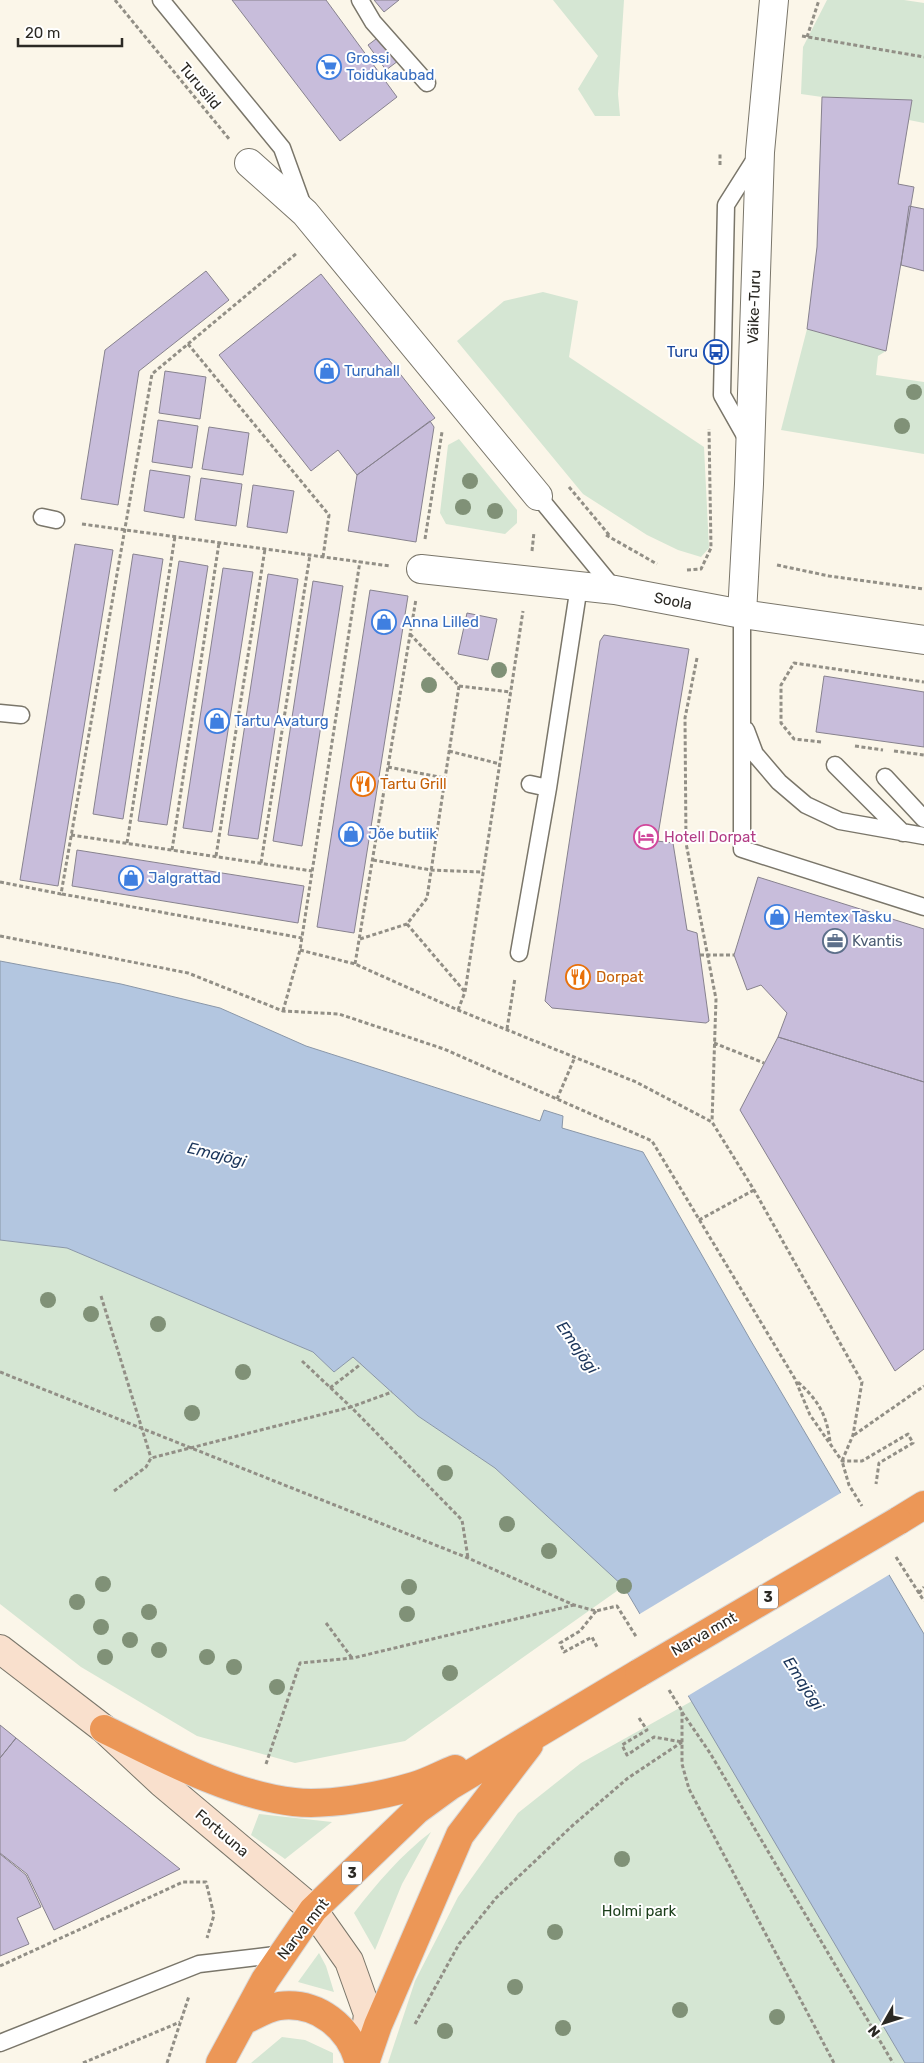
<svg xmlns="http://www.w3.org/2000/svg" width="924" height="2063" font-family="Rubik,sans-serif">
  <rect width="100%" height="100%" fill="#fbf6e9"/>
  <path fill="#d5e6d3" d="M553 0H624L618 94 620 116H595L578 89 598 56Z
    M827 0H904L924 3V123L909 120 912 100 822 97 801 94 803 47Z
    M543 292 578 301 569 357 704 447 709 548 701 557 678 550 647 535 583 494 457 341 504 301Z
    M807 329 886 351 878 356 876 375 924 382V454L781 430Z
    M459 439 517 510V523L505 534 446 524 440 513 448 445Z
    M0 1240 67 1248 313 1352 334 1372 353 1357 418 1416 495 1468 624 1586 405 1741 295 1763 197 1736 81 1667 0 1604Z
    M692 1701 905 2063H388L415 1981 458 1897 518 1813 581 1763Z
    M259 1814 332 1822 285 1859 251 1835Z
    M431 1832 402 1884 375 1950 354 1913C377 1883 401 1855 431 1832Z
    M319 1953 326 1966 334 1992 298 1982Z
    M282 2037 305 2040 333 2053V2063H251Z"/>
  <path fill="#b3c6e0" stroke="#8a97a8" d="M0 961 121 984 220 1008 306 1046 540 1121 544 1110 563 1116 562 1128 643 1152 751 1341 924 1634V2063H905L624 1587 495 1468 418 1416 353 1357 334 1372 313 1352 67 1248 0 1240Z"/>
  <path fill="#fbf6e9" d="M844 1491 892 1573 686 1697 638 1615Z"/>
  <path fill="#c8bddb" stroke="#87828e" d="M232 0H326L397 97 340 141Z
    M374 0H399L384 12Z
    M380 36 398 61 386 70 368 45Z
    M822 97 912 100 898 184 914 187 886 351 807 329 817 247Z
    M909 206 924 209V271L901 265Z
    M206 271 229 300 139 371 118 505 81 499 105 350Z
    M321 274 435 418 357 475 338 450 311 471 219 355Z
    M165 371 206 377 200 419 159 413Z
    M158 420 198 426 192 468 152 462Z
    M430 421 434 427 416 542 348 531 357 475Z
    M209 427 249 433 243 475 202 469Z
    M150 470 190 476 184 518 144 511Z
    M201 478 242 484 236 526 195 520Z
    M253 485 294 491 287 533 247 527Z
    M75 544 113 550 58 886 20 880Z
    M133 554 163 559 123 819 93 814Z
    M179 561 208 566 167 825 138 821Z
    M223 568 253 572 212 832 183 828Z
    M268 574 298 579 258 839 228 835Z
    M313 581 343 586 302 846 273 841Z
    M370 590 408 596 354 933 317 927Z
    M467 613 497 619 488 660 458 654Z
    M604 635 689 649 657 841 673 843 687 930 697 933 709 1021 706 1023 552 1008 545 1001 600 641Z
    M824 676 924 692V747L816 732Z
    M77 850 304 886 298 923 72 886Z
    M758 877 924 929V1082L778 1037 787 1013 761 985 747 990 734 955Z
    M778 1037 924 1082V1349L895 1371 740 1110Z
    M0 1725 16 1738 0 1758Z
    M16 1738 180 1869 54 1930 27 1874 0 1853V1758Z
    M0 1854 26 1875 41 1907 17 1918 29 1944 0 1956Z"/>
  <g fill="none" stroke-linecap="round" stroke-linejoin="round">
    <defs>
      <path id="lane" d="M161 0 282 148 303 206
        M360 0 373 22 427 83
        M748 441 722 395 726 205 757 156
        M538 496 615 590
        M42 517 56 520
        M742 614V849L924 907
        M0 713 21 715
        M746 730 755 754 779 782 806 805 840 821 924 836
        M835 765 903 833
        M885 777 924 819
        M530 784 548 788
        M519 953 548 788 579 586
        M0 2043 199 1964 283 1954"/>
      <path id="street" d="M249 163 305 213 538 496
        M421 569 615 590 742 614 924 640
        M742 614 749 484 760 152 774 0"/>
      <path id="secondary" d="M0 1649 104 1729 162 1783 313 1910 349 1961 368 2014 364 2049"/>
      <path id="highway" d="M898 1521 924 1505
        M104 1729C161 1757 230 1795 294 1802 328 1806 381 1796 414 1786 428 1782 442 1774 455 1769
        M243 2021C254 2016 267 2008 279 2006 317 2001 350 2027 359 2063
        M220 2063 265 1980 313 1910 417 1810 450 1786 639 1673
        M365 2063 378 2025 460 1835 529 1745"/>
    </defs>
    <use href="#lane" stroke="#7a766a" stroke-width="19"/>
    <use href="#street" stroke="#7a766a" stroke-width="30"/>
    <use href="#secondary" stroke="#7a766a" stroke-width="30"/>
    <use href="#highway" stroke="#d9d8d8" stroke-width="30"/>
    <path stroke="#928f86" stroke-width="3" stroke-dasharray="4 2.5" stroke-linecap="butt" d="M115 0 230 140
      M802 36 924 57
      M807 37 819 0
      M720 165V152
      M188 344 329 515 323 557
      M569 487 610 536
      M82 524 390 566
      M606 535 657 564
      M425 539 442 432
      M532 551 534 532
      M777 565 829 576 924 589
      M687 570 701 569 711 548 709 429
      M697 658 685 718 686 843 716 999 712 1122
      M459 686 511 692
      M821 742 794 739 781 723V685L794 663 924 682
      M855 746 883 750
      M449 751 500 764
      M894 751 924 755
      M388 767 445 778
      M71 835 312 871
      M127 843 175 536
      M172 850 219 543
      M216 856 265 549
      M373 860 431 870 483 872
      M261 863 310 555
      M0 882 61 894 152 374 297 253
      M62 894 302 938
      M407 924 465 992
      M0 936 188 973 283 1011 339 1014 444 1049 652 1141 795 1379 810 1415 842 1461H862L908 1434 913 1443 879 1463 876 1484
      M360 939 407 924 427 898 459 686 410 634
      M300 950 355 964 458 1010 636 1082 712 1122 754 1190 862 1382 853 1435 842 1461 849 1485 862 1506
      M355 964 416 599
      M458 1010 465 992 523 611
      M283 1011 300 950 360 561
      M507 1029 515 978
      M714 1043 764 1063
      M557 1099 575 1057
      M699 1220 754 1190
      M101 1296 151 1458
      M302 1361 351 1407 392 1392
      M0 1372 468 1558 574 1605 596 1611 617 1606 637 1638
      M798 1382C818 1400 827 1415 830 1442
      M330 1388 361 1364
      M854 1435 924 1386
      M114 1491 146 1467 151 1458 351 1407 462 1520 468 1558
      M896 1557 924 1601
      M919 1593 924 1587
      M596 1611 580 1631 560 1643 564 1652 592 1637 598 1649
      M326 1623 352 1658
      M669 1690 682 1711V1764L689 1789 834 2063
      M682 1712 710 1753 893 2063
      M639 1718 647 1730 622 1745 627 1755 654 1737 682 1742
      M266 1764 300 1663 353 1658 574 1605
      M0 1966 183 1882H206L214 1915 207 1938
      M415 2024 459 1944 496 1898 572 1826 628 1778 682 1742
      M83 2063 180 2022
      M167 2063 189 1996"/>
    <use href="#lane" stroke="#fff" stroke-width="16"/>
    <use href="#street" stroke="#fff" stroke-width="28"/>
    <use href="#secondary" stroke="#f9e0cd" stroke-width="28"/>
    <use href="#highway" stroke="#ec9757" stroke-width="28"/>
    <defs>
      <path id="highway-bridge" d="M639 1673 898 1521"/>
    </defs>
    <use href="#highway-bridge" stroke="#d9d8d8" stroke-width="30" stroke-linecap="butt"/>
    <path stroke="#928f86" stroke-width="3" stroke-dasharray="4 2.5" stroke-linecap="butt" d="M700 955H734"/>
    <use href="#highway-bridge" stroke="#ec9757" stroke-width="28"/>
  </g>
  <g fill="#809177">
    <circle cx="914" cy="392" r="8"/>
    <circle cx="902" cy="426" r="8"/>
    <circle cx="470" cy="481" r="8"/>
    <circle cx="463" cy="507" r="8"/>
    <circle cx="495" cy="511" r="8"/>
    <circle cx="499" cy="670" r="8"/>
    <circle cx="429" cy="685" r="8"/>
    <circle cx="48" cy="1300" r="8"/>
    <circle cx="91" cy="1314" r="8"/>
    <circle cx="158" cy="1324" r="8"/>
    <circle cx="243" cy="1372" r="8"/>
    <circle cx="192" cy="1413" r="8"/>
    <circle cx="445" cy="1473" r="8"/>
    <circle cx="507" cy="1524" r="8"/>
    <circle cx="549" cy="1551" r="8"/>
    <circle cx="103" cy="1584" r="8"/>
    <circle cx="624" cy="1586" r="8"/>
    <circle cx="409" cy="1587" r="8"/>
    <circle cx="77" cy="1602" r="8"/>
    <circle cx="149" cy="1612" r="8"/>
    <circle cx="407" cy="1614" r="8"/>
    <circle cx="101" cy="1627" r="8"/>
    <circle cx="130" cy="1640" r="8"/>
    <circle cx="159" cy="1650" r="8"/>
    <circle cx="105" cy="1657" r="8"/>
    <circle cx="207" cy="1657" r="8"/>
    <circle cx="234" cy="1667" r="8"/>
    <circle cx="450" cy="1673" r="8"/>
    <circle cx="277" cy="1687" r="8"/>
    <circle cx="622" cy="1859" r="8"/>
    <circle cx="555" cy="1932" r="8"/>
    <circle cx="515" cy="1987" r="8"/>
    <circle cx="680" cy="2010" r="8"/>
    <circle cx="777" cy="2017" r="8"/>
    <circle cx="563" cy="2028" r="8"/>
    <circle cx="445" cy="2031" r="8"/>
  </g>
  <defs>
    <symbol id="supermarket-ring" viewBox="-11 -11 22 22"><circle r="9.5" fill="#fff" stroke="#3f7fe0" stroke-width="1.5"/><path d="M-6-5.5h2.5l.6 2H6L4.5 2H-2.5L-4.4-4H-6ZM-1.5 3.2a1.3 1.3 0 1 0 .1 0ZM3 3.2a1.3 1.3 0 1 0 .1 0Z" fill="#3f7fe0"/></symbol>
    <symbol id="bus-ring" viewBox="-11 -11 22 22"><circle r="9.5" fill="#fff" stroke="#1a4fb4" stroke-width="1.5"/><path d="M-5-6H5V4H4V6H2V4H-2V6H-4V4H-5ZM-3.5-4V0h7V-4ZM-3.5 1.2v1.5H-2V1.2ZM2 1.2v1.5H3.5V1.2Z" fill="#1a4fb4"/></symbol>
    <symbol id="shop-ring" viewBox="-11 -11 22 22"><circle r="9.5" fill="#fff" stroke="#3f7fe0" stroke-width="1.5"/><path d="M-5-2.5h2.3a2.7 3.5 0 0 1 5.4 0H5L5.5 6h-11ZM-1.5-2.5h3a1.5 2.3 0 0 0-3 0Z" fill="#3f7fe0"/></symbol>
    <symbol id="restaurant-ring" viewBox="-11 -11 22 22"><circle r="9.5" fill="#fff" stroke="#e8710a" stroke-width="1.5"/><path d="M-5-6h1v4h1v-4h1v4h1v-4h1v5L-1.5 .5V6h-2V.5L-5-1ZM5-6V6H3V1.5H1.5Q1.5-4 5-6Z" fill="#e8710a"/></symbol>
    <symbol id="hotel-ring" viewBox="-11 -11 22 22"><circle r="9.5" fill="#fff" stroke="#d1479c" stroke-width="1.5"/><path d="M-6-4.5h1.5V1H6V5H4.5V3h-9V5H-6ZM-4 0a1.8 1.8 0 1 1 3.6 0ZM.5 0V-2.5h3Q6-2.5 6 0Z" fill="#d1479c"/></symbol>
    <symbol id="office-ring" viewBox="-11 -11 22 22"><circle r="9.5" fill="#fff" stroke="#5c6f8a" stroke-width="1.5"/><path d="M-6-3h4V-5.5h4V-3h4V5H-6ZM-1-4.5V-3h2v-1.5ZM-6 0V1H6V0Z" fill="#5c6f8a"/></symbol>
  </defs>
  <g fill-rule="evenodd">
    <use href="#supermarket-ring" x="315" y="53" width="28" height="28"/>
    <use href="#bus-ring" x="702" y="338" width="28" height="28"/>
    <use href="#shop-ring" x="313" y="357" width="28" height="28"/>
    <use href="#shop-ring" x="370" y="608" width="28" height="28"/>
    <use href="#shop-ring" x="203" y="707" width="28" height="28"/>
    <use href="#restaurant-ring" x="349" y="770" width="28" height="28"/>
    <use href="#shop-ring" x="337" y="820" width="28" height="28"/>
    <use href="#hotel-ring" x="632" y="823" width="28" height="28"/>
    <use href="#shop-ring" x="117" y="864" width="28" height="28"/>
    <use href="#shop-ring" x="763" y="903" width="28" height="28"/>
    <use href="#office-ring" x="821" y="927" width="28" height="28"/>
    <use href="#restaurant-ring" x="564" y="963" width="28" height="28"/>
  </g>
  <g text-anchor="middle" stroke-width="4" stroke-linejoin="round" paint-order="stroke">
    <g fill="#fff" stroke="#6b6966" stroke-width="1">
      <rect x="758" y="1585.5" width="20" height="23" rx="4"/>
      <rect x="342" y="1861.5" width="20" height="23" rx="4"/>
    </g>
    <g font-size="14" font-weight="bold" fill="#2b2924">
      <text x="768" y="1602">3</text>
      <text x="352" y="1878">3</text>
    </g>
    <g font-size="15" fill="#366cbe" stroke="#fff" text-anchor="start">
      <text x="346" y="63">Grossi<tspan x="346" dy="17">Toidukaubad</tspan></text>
      <text x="344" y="376">Turuhall</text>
      <text x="402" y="627">Anna Lilled</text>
      <text x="234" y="726">Tartu Avaturg</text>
      <text x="368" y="839">Jõe butiik</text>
      <text x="148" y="883">Jalgrattad</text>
      <text x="794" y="922">Hemtex Tasku</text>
    </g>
    <g font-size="15" fill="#2b2924" stroke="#fff">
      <text transform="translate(200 86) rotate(50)" y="5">Turusild</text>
      <text transform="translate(754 307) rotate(-88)" y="5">Väike-Turu</text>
      <text transform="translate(673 601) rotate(11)" y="5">Soola</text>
      <text transform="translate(704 1634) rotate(-30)" y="5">Narva mnt</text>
      <text transform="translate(222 1833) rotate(40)" y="5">Fortuuna</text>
      <text transform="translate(303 1929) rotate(-52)" y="5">Narva mnt</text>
    </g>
    <g font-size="15" fill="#164399" stroke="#fff" text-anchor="end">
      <text x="698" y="357">Turu</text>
    </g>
    <g font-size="15" fill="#c56008" stroke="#fff" text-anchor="start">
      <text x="380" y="789">Tartu Grill</text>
      <text x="596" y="982">Dorpat</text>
    </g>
    <g font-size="15" fill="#b23c85" stroke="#fff" text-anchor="start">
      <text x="664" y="842">Hotell Dorpat</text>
    </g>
    <g font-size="15" fill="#4e5e75" stroke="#fff" text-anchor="start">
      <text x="852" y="946">Kvantis</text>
    </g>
    <g font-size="15" fill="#1b3e1a" stroke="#fff">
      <text x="639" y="1916">Holmi park</text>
    </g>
    <g font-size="16" font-style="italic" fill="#1c365b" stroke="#fff">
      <text transform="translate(217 1154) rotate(14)" y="6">Emajõgi</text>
      <text transform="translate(578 1347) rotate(55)" y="6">Emajõgi</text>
      <text transform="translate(804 1683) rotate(57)" y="6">Emajõgi</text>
    </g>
  </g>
  <g transform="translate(884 2023) rotate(231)" stroke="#ffffff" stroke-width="4" paint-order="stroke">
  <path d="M0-4L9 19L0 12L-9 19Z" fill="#2b2924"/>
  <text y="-8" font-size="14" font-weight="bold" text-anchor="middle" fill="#2b2924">N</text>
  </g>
  <path d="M18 38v8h104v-8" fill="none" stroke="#2b2924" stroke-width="2.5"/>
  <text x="25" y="38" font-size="15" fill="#2b2924" stroke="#ffffff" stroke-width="4" paint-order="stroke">20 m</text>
</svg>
